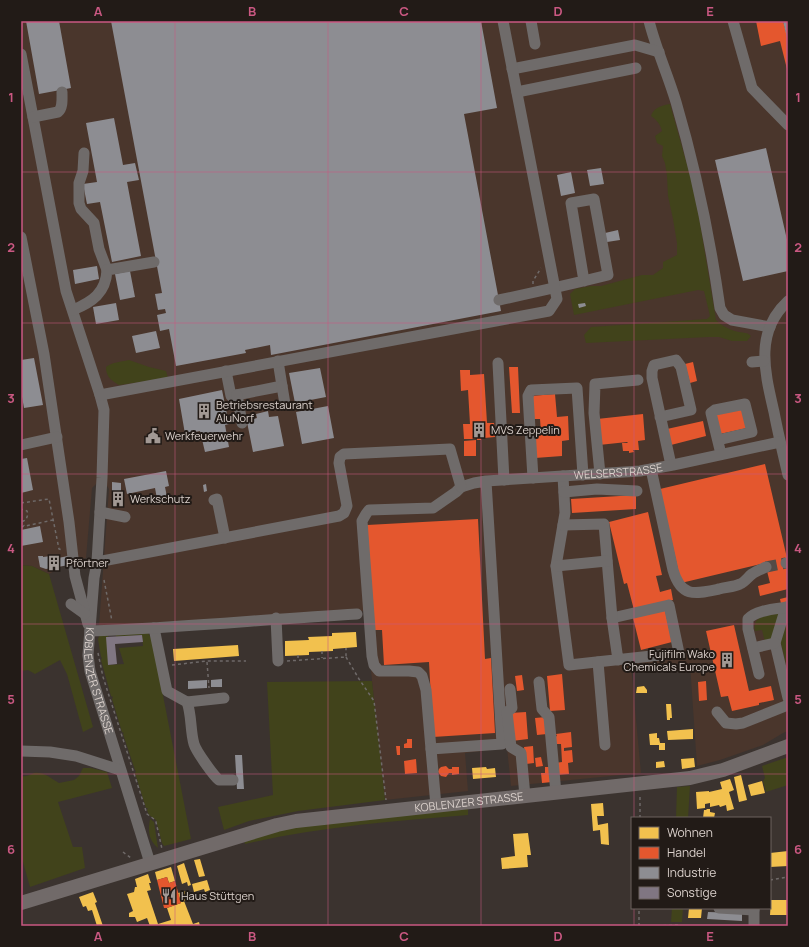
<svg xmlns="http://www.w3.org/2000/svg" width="809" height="947" font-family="Manrope,sans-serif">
  <rect width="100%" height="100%" fill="#3b332f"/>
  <path fill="#4a362c" d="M21 21H788V731L783 733 763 745 720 760 697 766 690 664 631 666 641 773 511 786 507 748 465 753 468 791 385 800 372 681 366 611 149 624 99 626 109 489 102 478 92 488 86 558 73 560 49 574 32 566 21 565Z"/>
  <path fill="#41431b" d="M670 104 691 179 699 217 716 320C722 326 730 330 739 332 744 333 747 332 751 336L747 341H732L719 337H709L586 343 584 335 591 327 707 319 710 316 704 291 698 290 574 315 570 294 575 289 591 286H601L642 275H653L663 268V262L677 255V243L673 219 668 196 667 176 665 163 662 156 663 146 657 143 655 136 662 131C660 124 657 120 651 116 653 108 662 105 670 104Z
    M129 360 149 367 166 371 168 378 119 385C111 380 106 377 106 367 113 362 120 362 129 360Z
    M21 565 32 566 49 574 93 727 83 732 67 674 60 660 35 674 28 670 21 671Z
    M781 613 773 640 765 642 762 630 755 631C752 614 769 616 781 613Z
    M788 615V672L780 639Z
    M148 633 152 639 191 839 164 846 162 843 156 820 149 815 147 810 148 808H146L135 773 136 771 135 770 123 734 124 733 122 732 112 699 113 697 111 696 101 660 102 658 101 657 98 639 100 635 108 634 109 665 124 664 119 648 143 646 142 635 116 637V634Z
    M372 681 385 800 298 811 249 821 224 830 218 807 273 795 267 682Z
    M788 757V785L766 792 763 781 765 778 762 766Z
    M83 768H91L107 772 112 788 58 802 73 847H82L85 868 30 887 21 855V776C27 777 29 775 34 773 43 771 52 779 59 783L74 780 79 776Z
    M690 786 688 818H676L677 787Z
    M468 808V815C393 821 318 827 245 844L244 840 280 829Z
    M150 819 154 822 158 848C148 839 148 831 150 819Z
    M672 908H683L682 922H671Z"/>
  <path fill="#f2c14e" d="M356 632 357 647 333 649V651L309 652V655L285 656V641L309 640 308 637 332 636V633Z
    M238 645 239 656 174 661 173 649Z
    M644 686 647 690V693H636L637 687Z
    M666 704H671L672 718H670V720H667Z
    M693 729V739L668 740 667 731Z
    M657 733V738H659L660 743H665V750H659V745H650L649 734Z
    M694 758 695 767 682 769 681 759Z
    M664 761 665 767 656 768V762Z
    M486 767 487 769 495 768 496 777 473 779 472 768Z
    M741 775 747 800 739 802 734 777Z
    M730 779 734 790 729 792 734 809 727 811 726 805 720 807 719 805 710 807V803L705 804V808L697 809 696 792 709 791V792L722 789 720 782Z
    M762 781 765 793 751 796 748 785Z
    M603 803 604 816H597L598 825 608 823 609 845 601 844 600 830 593 831 591 804Z
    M707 809H710V812L715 813 714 818H703L704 810H706Z
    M528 833 531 855H527L528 867 502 869 501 858 515 856 513 834Z
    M788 851V866L770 867V853Z
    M200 859 205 876 199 877 194 860Z
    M184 863 191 885 188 886 187 882 182 884 177 866Z
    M171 867 175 881 169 883 167 877 157 880 155 872Z
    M148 874 151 883H149L151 890 147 891 158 924 171 920 167 908 181 903 178 893 186 891 188 899 184 901 193 924 199 922 200 926H150L147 918 137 922 135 917H129V913L133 911 127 894 134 892 135 887H137L135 879Z
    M207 880 210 890 205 892 204 889 194 892 192 884Z
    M93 892 97 902 95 903 103 926H97L92 910 88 911 86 906 83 907 79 897Z
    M771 900H788V915H770Z
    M689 908H702L701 918H688Z"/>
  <path fill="#e4572e" d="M756 21H783L788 39V73L780 41 761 46Z
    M693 362 697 381 690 383 685 364Z
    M509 367H518L520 413H512Z
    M460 370H470V375L484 374 487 423H494L495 437 484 438V436L481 437V440H477V437L475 439H464L463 424H470L468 390 461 391Z
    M555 394 557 417 568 416 569 440 562 441V456L535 458 533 434 541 433 540 419H533L531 396Z
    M742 409 747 428 720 434 715 415Z
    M643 414 645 440 638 441 639 450H633L634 452 629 453V451H623L622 443H628L627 442 599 445 597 419Z
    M703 421 706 436 671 445 667 429Z
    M476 440V456H464V441Z
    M765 464 787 558 786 559 788 570V589L760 596 758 586 770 583 765 563 681 583 660 489Z
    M636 495V509L572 513 571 499Z
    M648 512 662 575 656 576 660 592 671 589 673 600 634 610 627 583 624 584 609 522Z
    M478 519 485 659 491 658 495 733 433 737 429 662 384 665 382 630H372L367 525Z
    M788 597V603L781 604 780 599Z
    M665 610 672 642 641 650 633 618Z
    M734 625 749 691 771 686 774 700 759 703V705L732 711 728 696 721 697 706 631Z
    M562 674 565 710 550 711 547 676Z
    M522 675 524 690 517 691 515 676Z
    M706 681 707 700 699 701 698 682Z
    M526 712 528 739 512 741 510 713Z
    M546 717 547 734 537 735 535 718Z
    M571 732 572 747 564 748V751L572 750 573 762 568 763 569 774 556 775 555 763 562 762 561 744H555L554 737 557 736 556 734Z
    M407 739H412V748H404V744L407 743Z
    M396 746H400V755H397Z
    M533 746 534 763 526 764 524 747Z
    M541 757 543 766 536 767 535 758Z
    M416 759 417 773 405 774 404 761Z
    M446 766 449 769H452V767H459V774L452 775V773H449L446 777 441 776 438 772 439 769 441 767Z
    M545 767H551L552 782 542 783 541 773H545Z
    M167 877 169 883 175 881 181 903 167 908H164L157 880Z"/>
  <path fill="#8d8d92" d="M26 21H59L71 88 39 94Z
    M111 21H481L497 108 464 114 501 311 271 355 270 345 245 350 246 353 176 366 169 329 160 331 157 315 166 313 165 309 158 310 155 294 162 293Z
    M783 21H788V38H787Z
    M114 118 123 165 135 163 139 180 127 182 141 256 112 262 100 202 87 204 83 184 97 182 86 123Z
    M766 148 788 244V271L743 281 715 160Z
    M601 168 604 184 590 186 587 170Z
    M571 172 575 193 561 196 557 175Z
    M618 230 620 240 607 242 605 233Z
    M97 266 99 279 75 284 73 270Z
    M130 271 135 297 120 300 115 274Z
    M116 303 119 320 96 324 93 307Z
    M585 303 586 306 579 308 578 304Z
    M156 331 160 348 136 353 132 336Z
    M34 358 43 405 24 408 21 391V360Z
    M320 368 326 397 295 403 289 373Z
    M222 390 229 424 225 425 229 447 205 452 200 431 185 434 179 399Z
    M328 406 334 438 302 444 296 412Z
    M268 411 269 417 278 416 284 446 253 452 247 422 253 421V419L257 418 256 414Z
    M27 458 33 490 21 493V459Z
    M166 471 169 486 165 487 167 497 157 499 155 488 127 494 124 479Z
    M112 482 121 483V491H124V507H112Z
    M206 484 207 491 204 492 203 485Z
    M40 526 43 542 21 546V530Z
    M58 555V558L68 556 69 565 46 569 40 567 38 556H43V557Z
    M222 679V687H211V680Z
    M207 680V688L188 689V681Z
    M235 755H242L244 789H237Z
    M708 912 742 913V921L707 919Z"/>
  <path fill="#807682" d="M142 635 143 642 115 644 117 664 108 665 106 637Z"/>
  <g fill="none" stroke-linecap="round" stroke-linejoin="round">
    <path stroke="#534b46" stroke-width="11" stroke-dasharray="11 5.5" stroke-linecap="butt" d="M766 567 786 563"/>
    <path stroke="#6f6a69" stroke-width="1.5" stroke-dasharray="3 3" stroke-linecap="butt" d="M533 284V281L541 268
      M21 503 49 499 59 549 62 550
      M21 508V509L27 511 28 514 26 520 23 521 24 526
      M21 527 53 520
      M104 580 112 621
      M322 651V658
      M98 653 103 677 147 814 154 819 156 822 162 849
      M298 655V660
      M346 657 359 679 374 701 386 800
      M287 661 346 657V648
      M207 662 209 688
      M172 665 207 661H246
      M640 818V795
      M123 852 131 858
      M770 880 788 877
      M639 926V908
      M657 926 677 925 679 926"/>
    <g stroke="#6f6b6a" stroke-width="11">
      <path d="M531 21 535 44"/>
      <path d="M649 21C656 49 668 75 676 102 696 170 710 238 720 308L724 315 732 320 770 327"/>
      <path d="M733 21 752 88 788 125"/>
      <path id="s1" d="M21 54 66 291 100 395 104 410 102 478 97 562 94 578 88 655 90 671 150 863"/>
      <path d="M512 69 635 45 659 52"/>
      <path d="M517 92 636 68"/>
      <path d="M33 117 58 112C63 108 62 99 62 92"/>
      <path d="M84 153 83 171 79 183V203L81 209 94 223 99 249 107 270"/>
      <path d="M21 237 44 354 69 522 75 576 88 624"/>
      <path d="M499 300C536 292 572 284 608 275L594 199 571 203 584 281"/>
      <path d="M788 301C754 332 765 373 774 412 778 433 783 454 788 475"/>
      <path d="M73 310C92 302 106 293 107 270L154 262"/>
      <path d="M752 362 764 361"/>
      <path d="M498 363 504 480"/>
      <path d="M226 371 231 396 282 386 278 361"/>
      <path d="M282 386 285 404"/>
      <path d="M100 395 549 311 557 299 503 21"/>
      <path d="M237 395 242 423"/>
      <path d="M660 417 691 410 681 367 676 360 654 365 652 371V378L671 465"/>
      <path d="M718 440 752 432 745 404 715 410 711 413 721 454"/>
      <path d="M21 445 57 437"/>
      <path d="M651 469 673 570C681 598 695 594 719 589 726 587 734 587 740 584 745 582 748 577 752 574 756 571 762 569 766 567"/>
      <path d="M600 474 594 413 595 384 638 380"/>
      <path d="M563 476 565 513 556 566 569 665C606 661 642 657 679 653L669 605 612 618 618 660"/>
      <path d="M533 478 528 396 531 390 577 388 583 475"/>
      <path id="s2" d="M486 481 502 744 431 749 426 690 422 676 418 672 409 671H379L374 665 372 656 362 521 366 514 369 510 433 508 456 492 461 487 474 483 486 481 640 471 673 465 780 442"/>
      <path d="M564 492 597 489 637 491"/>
      <path d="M214 500 217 499 225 538"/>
      <path d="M100 512 125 517"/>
      <path d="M563 525 604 524 612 618"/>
      <path d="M97 562 339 516 344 513 347 506 339 463 340 457 344 454 450 449 461 487"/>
      <path d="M786 563H788"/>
      <path d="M556 566 607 561"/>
      <path d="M71 604 85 614"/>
      <path d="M786 607 775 643 788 698"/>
      <path d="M276 618 278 661"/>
      <path d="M154 628 167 691 187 702C192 716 190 730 194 744 196 751 213 775 219 780H233"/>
      <path d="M90 631C179 628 268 619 357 614"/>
      <path d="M753 648 775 643"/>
      <path d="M598 662 605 745"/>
      <path d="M759 674 748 629V619C756 610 776 609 788 607"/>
      <path d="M539 682 542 709 549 717 556 793"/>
      <path d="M510 689 512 708 507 712 511 747 521 753 525 796"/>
      <path d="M187 702 224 698"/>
      <path d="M717 712 726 723 736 724 743 723 788 705"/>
      <path d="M431 749 436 806"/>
      <path d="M21 751 50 752 76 756 120 770"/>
      <path d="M719 908 754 910"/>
      <path d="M754 926V908"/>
    </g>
    <path stroke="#716a69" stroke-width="14" id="s3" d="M21 903 277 825 296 821 690 778 723 770 788 746"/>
  </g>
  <path fill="none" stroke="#ca5882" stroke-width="1" stroke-opacity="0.55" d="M175 21V926M328 21V926M481 21V926M634 21V818M21 172H788M21 323H788M21 474H788M21 624H788M21 774H788M634 908V926"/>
  <defs>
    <symbol id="building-bare" viewBox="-9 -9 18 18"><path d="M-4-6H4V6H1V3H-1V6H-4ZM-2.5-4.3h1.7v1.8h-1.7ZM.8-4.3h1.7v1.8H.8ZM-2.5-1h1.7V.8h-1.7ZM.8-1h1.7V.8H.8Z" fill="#a29994" stroke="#221b17" stroke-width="2.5" paint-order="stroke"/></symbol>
    <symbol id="civic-bare" viewBox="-9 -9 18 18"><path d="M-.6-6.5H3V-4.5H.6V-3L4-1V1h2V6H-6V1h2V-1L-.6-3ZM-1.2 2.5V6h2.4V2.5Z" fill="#a29994" stroke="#221b17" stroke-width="2.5" paint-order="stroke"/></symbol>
    <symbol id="restaurant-bare" viewBox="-9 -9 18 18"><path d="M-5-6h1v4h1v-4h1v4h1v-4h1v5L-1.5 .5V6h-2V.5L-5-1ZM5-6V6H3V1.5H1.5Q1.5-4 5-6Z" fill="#a29994" stroke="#221b17" stroke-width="2.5" paint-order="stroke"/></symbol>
  </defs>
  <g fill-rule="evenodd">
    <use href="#building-bare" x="193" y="400" width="22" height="22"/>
    <use href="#building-bare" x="468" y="419" width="22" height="22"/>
    <use href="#civic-bare" x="142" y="425" width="22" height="22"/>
    <use href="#building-bare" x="107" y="488" width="22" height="22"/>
    <use href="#building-bare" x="43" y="552" width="22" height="22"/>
    <use href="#building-bare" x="716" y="649" width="22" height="22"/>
    <use href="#restaurant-bare" x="158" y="885" width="22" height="22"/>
  </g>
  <g text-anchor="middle" stroke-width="4" stroke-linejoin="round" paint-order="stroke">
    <g font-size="11" fill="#dad0cb" stroke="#221b17" text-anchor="start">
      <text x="216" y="409">Betriebsrestaurant<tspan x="216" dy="13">AluNorf</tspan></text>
      <text x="491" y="434">MVS Zeppelin</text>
      <text x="165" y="440">Werkfeuerwehr</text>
      <text x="130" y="503">Werkschutz</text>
      <text x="66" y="567">Pförtner</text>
      <text x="715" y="658" text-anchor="end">Fujifilm Wako<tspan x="715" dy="13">Chemicals Europe</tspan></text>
      <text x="181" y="900">Haus Stüttgen</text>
    </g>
    <g font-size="11" fill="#dad0cb" stroke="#221b17">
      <text dy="4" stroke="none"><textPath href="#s2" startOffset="876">WELSERSTRASSE</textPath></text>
      <text dy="4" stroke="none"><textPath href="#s1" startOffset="639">KOBLENZER STRASSE</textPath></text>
      <text dy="4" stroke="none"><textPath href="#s3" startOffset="461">KOBLENZER STRASSE</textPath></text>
    </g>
  </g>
  <rect width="809" height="947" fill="none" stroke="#221b17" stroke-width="44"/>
  <rect x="631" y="817" width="140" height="92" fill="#221b17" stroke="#6c635f"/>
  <rect x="639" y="827" width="20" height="12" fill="#f2c14e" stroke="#6c635f"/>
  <text x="667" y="837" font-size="12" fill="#dad0cb">Wohnen</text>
  <rect x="639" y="847" width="20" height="12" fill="#e4572e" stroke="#6c635f"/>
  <text x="667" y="857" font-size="12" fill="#dad0cb">Handel</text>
  <rect x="639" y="867" width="20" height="12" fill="#8d8d92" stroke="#6c635f"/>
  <text x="667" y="877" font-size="12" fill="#dad0cb">Industrie</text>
  <rect x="639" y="887" width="20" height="12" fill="#807682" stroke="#6c635f"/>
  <text x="667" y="897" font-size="12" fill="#dad0cb">Sonstige</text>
  <rect x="22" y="22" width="765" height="903" fill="none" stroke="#ca5882" stroke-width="1.5"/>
  <g font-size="13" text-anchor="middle" font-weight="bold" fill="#ca5882">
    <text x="98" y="16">A</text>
    <text x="252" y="16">B</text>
    <text x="404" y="16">C</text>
    <text x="558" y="16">D</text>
    <text x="710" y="16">E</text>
    <text x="11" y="102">1</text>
    <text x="798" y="102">1</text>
    <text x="11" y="252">2</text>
    <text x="798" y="252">2</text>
    <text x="11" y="403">3</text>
    <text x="798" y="403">3</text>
    <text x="11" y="553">4</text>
    <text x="798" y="553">4</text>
    <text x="11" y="704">5</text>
    <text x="798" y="704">5</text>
    <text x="11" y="854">6</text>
    <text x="798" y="854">6</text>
    <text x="98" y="941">A</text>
    <text x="252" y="941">B</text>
    <text x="404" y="941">C</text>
    <text x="558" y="941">D</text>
    <text x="710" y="941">E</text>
  </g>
</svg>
